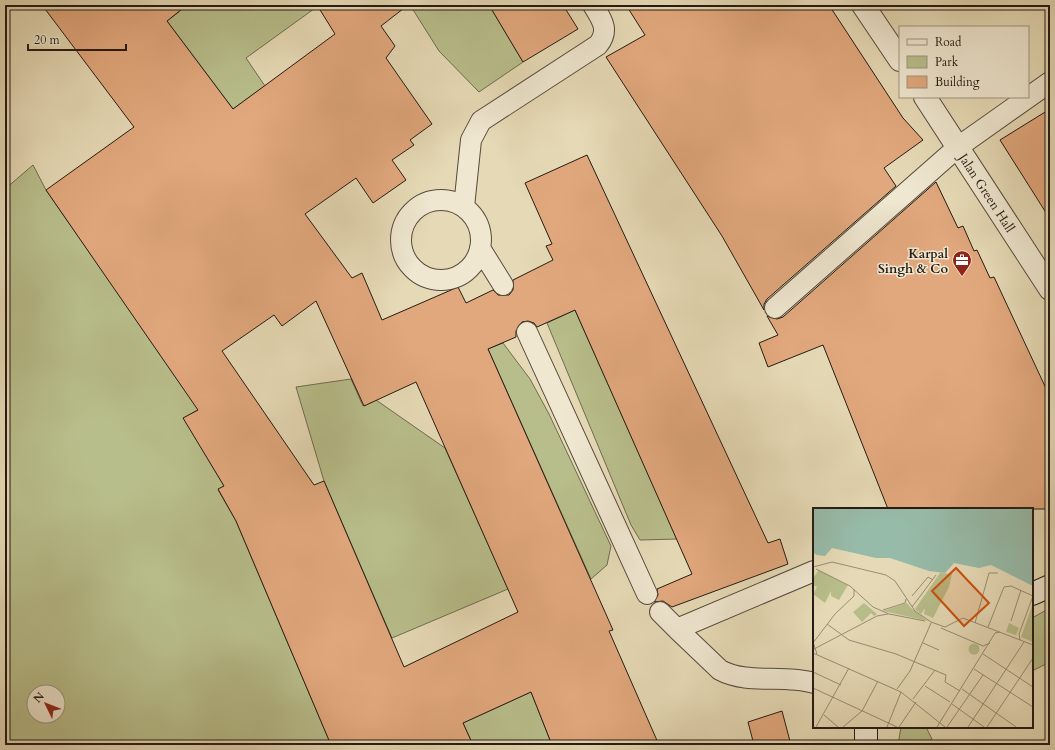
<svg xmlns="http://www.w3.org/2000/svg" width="1055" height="750" font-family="Cardo,serif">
  <rect width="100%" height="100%" fill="#e6dab6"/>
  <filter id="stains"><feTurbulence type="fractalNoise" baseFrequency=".005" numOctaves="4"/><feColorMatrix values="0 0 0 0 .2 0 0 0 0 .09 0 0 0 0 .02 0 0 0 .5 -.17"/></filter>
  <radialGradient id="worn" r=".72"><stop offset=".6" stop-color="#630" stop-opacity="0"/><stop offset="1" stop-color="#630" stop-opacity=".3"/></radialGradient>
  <path fill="#b8be8b" stroke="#6e6c4f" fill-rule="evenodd" d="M173 5H317L318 6 246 58 265 86 233 109 167 21 179 12Z
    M410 5H489L523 62 479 92 439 51Z
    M33 165 46 190 199 409 184 418 224 486 218 490 236 521 331 745H5V189ZM34 692H58V716H34Z
    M575 310 677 539 640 540 631 525 547 323Z
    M503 343 530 379 549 414 611 546 607 565 591 579 488 349Z
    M351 379 363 406 376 400 445 448 508 589 392 638 324 481 296 387Z
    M1050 608V662L1032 671V618Z
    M531 692 552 745H473L463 723Z
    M901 727H926L932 739 921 745H898Z"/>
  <path fill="#e2a87d" stroke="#241a13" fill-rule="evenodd" d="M42 5H187L167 21 233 109 335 34 317 5H408L381 26 395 46 386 58 432 124 410 140 414 145 392 160 406 180 373 203 356 178 305 214 352 278 362 273 382 320 458 287 466 303 493 290 498 295H509L513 290V280L553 260 546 246 552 244 525 183 587 155 768 543 780 539 788 564 672 607 663 601 654 602 658 595 657 589 692 574 575 310 537 327 534 323 528 321 522 322 516 331V337L488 349 613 630 609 631 659 745H552L531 692 463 723 473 745H331L236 521 218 489 224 486 183 418 198 410 46 190 134 127ZM316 301 364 406 416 382 518 612 404 667 324 481 314 485 222 351 274 315 282 326Z
    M489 5H563L578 29 523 62Z
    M626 5H829L903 118 923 140 884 168 896 186 767 299 764 304V310L722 236 606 57 645 35Z
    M1050 109V219L1000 140Z
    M936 182 958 228 963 226 974 251 977 250 990 278 994 277 1050 397V509H888L823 345 768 367 759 343 778 335 767 316 777 319 783 317Z
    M782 711 791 745H754L748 722Z"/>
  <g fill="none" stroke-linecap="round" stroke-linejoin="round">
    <defs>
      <path id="lane" d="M401 240a40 40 0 1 1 80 0a40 40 0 1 1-80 0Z
        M464 207 471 140 481 121 598 45C610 30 602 20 593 5
        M480 248 503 285
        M775 308 958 147 1050 82
        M527 332 647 594
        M660 612 677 629 814 571
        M677 629 720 670C748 685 783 674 814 683"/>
      <g id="street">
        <path d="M863 5 900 60"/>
        <path id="s1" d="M925 97 1050 289"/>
      </g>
      <path id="secondary" d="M1032 594 1050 586
        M866 745V727"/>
    </defs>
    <use href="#lane" stroke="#544a3c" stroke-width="22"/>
    <use href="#street" stroke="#544a3c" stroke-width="24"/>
    <use href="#secondary" stroke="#241a13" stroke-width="24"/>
    <use href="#lane" stroke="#efe7d0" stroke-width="20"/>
    <use href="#street" stroke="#efe7d0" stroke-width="22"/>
    <use href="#secondary" stroke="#efe7d0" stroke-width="22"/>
  </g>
  <defs>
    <symbol id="office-pin" viewBox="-11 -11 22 30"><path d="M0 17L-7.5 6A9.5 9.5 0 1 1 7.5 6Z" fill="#8f2418" stroke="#efe7d0"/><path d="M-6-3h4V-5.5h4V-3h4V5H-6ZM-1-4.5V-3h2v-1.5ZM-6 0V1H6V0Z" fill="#fff"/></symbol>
  </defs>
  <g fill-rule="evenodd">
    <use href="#office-pin" x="951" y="249" width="22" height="30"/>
  </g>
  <g text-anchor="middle" stroke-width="3" stroke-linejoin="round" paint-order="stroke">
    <g font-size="13" fill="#241a13" stroke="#efe7d0">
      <text dy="5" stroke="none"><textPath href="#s1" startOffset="114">Jalan Green Hall</textPath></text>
    </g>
    <g font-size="13" font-weight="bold" fill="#241a13" stroke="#efe7d0" text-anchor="end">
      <text x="948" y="258">Karpal<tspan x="948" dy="15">Singh &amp; Co</tspan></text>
    </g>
  </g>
  <g transform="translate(813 508)">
    <rect width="220" height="220" fill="#e6dab6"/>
    <path d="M6 62 35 77 26 92 18 88V83L12 95 0 86 4 79 0 77V70ZM127 65 139 66 136 79 120 110 111 106 112 100 108 106 102 101ZM51 95 64 106 61 108 58 105 49 114 40 104ZM94 95 98 100 115 113 70 103ZM220 95V134L208 129ZM196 115 206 120 203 127 193 124ZM155.5 141a5.5 5.5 0 1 1 11 0a5.5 5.5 0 1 1-11 0Z" fill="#b8be8b"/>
    <path d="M0 1H220V78L178 57 166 60 141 55 132 65 116 63 77 50H63L19 40 12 48 4 47 0 45Z" fill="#97bba9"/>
    <path fill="none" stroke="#988d75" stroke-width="1" d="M0 59 19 54 73 67 82 73 102 103 118 114 132 119 150 110 220 137M3 61 37 78 60 99 76 106 112 113M99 88 115 69 120 72M99 99 123 67M70 102 92 95 93 91M198 113 208 82M162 115 176 65H185M14 116 36 132 83 146 133 167 132 174 147 183M175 119 191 79 198 78 220 88M128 120 170 138 177 135M207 132 206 126 220 88M0 134 4 146M0 135 22 106 41 88V81M110 135 126 142M1 141 64 108 75 106M0 145 88 184 132 219M170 146 220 179M161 161 220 199M0 164 28 177M112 178 137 194M0 180 84 219M84 181 97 163 118 115M149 181 203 219M100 191 122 162M139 196 171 219M11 207 25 219M3 219 36 160M30 219 49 203 65 173M74 219 88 184M86 219 103 194M124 219 182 125 187 124M134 219 170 167M155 219 211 134M174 219 220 150"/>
    <path fill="#cb500d" fill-opacity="0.15" stroke="#cb500d" stroke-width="2" d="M143 60 176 95 151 118 119 83Z"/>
    <rect width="220" height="220" fill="none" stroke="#241a13" stroke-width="2"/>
  </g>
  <rect width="1055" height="750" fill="none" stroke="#e6dab6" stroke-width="20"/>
  <rect x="6" y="6" width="1043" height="738" fill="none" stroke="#241a13" stroke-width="2"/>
  <rect x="10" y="10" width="1035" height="730" fill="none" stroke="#241a13"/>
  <rect x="899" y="26" width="130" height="72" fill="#efe7d0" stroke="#9e9584"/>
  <rect x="907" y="39" width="20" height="6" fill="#efe7d0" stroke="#9e9584"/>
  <text x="935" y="46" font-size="12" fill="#241a13">Road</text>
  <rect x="907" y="56" width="20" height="12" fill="#b8be8b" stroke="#9e9584"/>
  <text x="935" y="66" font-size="12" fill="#241a13">Park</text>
  <rect x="907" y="76" width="20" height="12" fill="#e2a87d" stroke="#9e9584"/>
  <text x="935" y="86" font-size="12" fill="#241a13">Building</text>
  <g transform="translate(46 704) rotate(313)"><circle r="19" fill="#efe7d0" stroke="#9e9584"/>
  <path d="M0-3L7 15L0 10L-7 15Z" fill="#8f2418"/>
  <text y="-6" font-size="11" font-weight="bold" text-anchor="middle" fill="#241a13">N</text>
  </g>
  <path d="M28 44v6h98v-6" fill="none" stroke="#241a13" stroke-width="2"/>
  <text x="34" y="44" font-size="12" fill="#241a13" stroke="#efe7d0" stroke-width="3" paint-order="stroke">20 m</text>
  <rect width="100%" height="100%" filter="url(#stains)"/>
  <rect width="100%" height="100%" fill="url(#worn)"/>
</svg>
